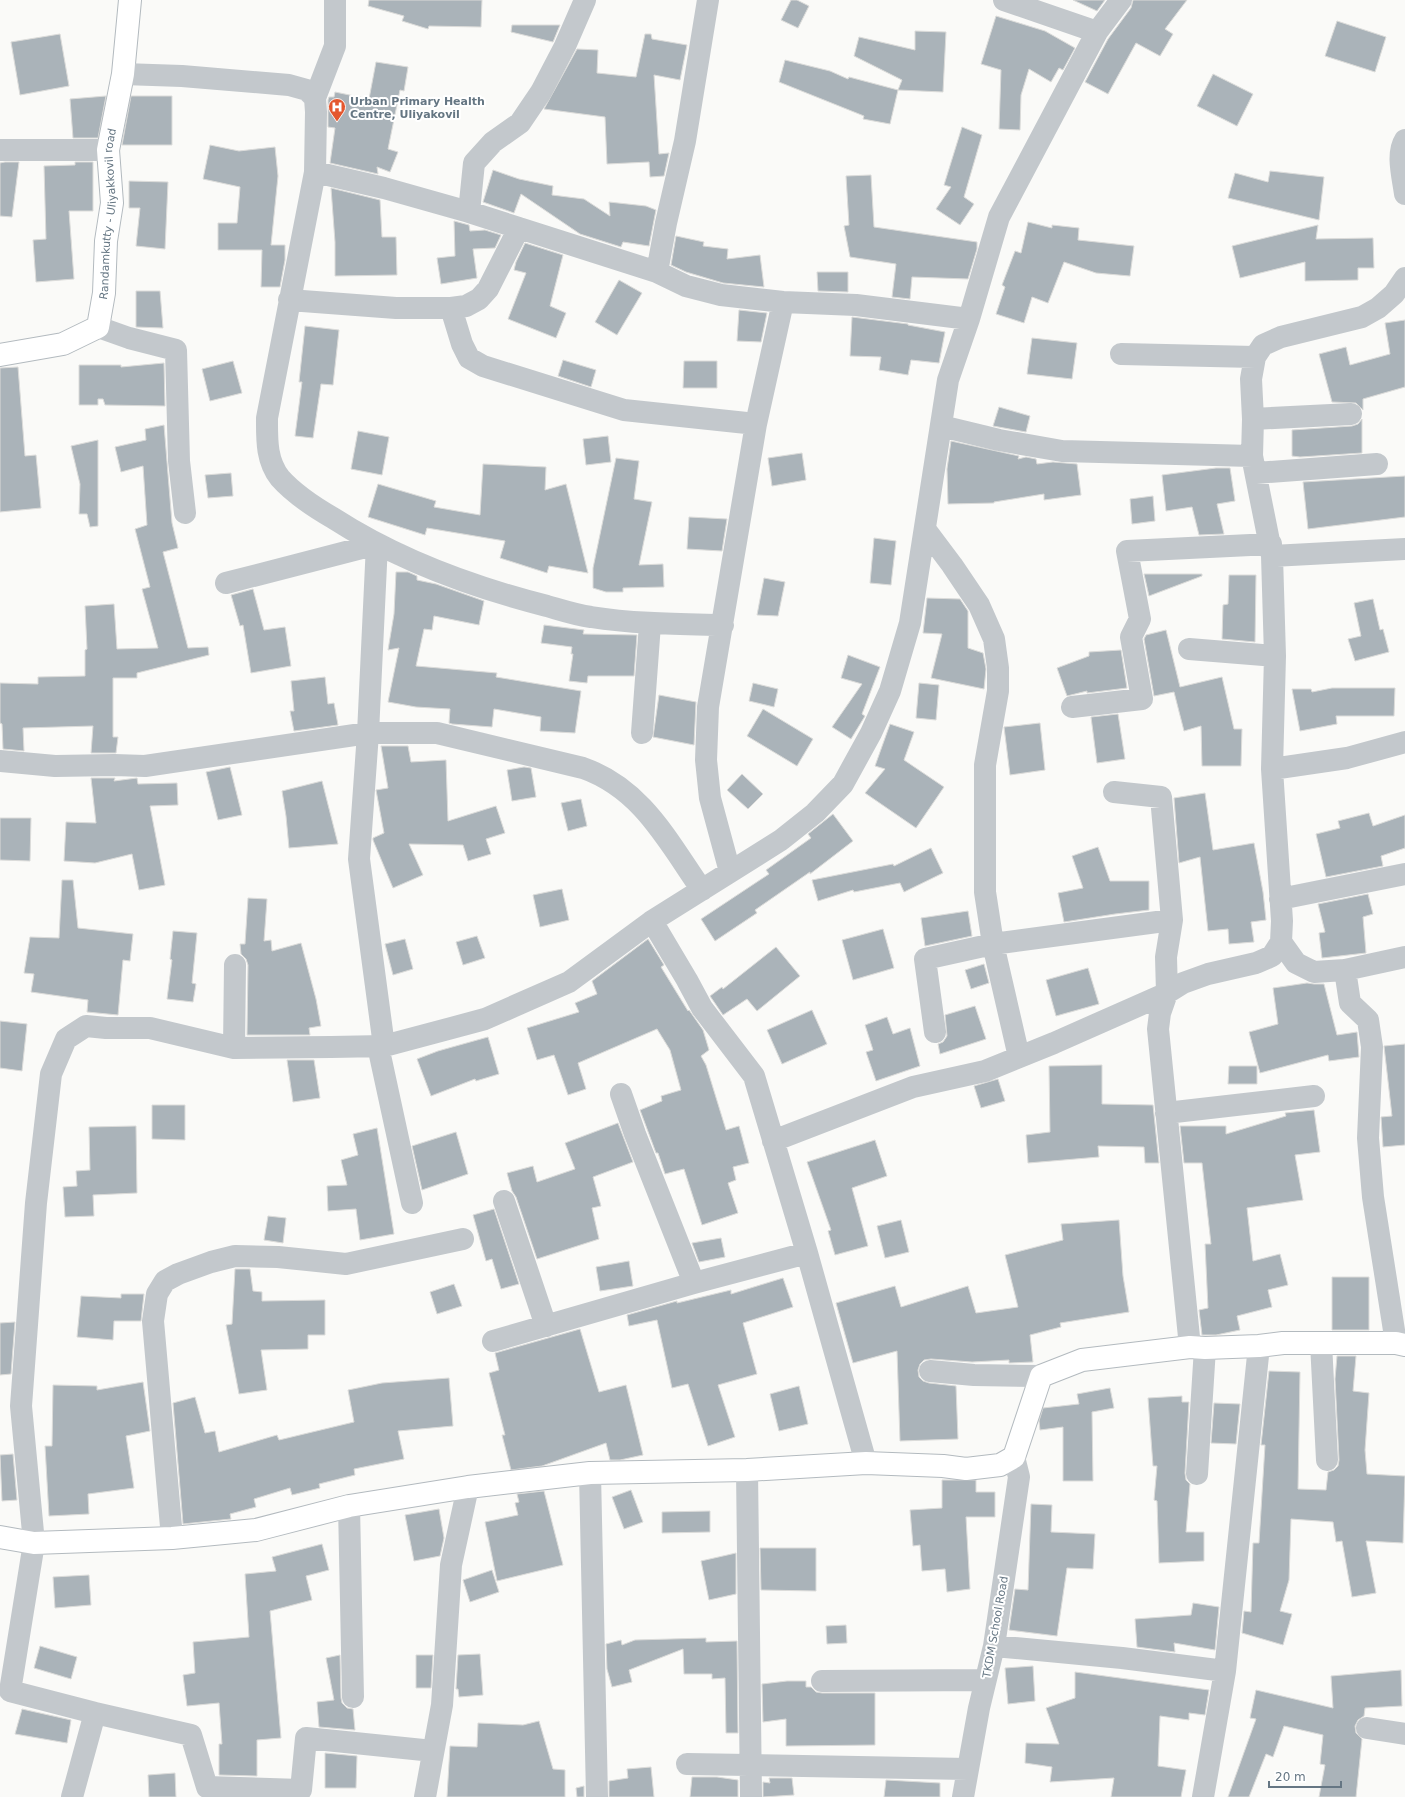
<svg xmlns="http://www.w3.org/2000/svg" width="1405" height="1797" font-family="'DejaVu Sans',sans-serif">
  <rect width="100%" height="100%" fill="#fafaf8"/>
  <path fill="#aab3b9" stroke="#dcdcda" d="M369 0H482L481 27 429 26 428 29 402 21 404 16 368 6Z
    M791 0H797L809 6 798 28 781 20Z
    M1073 0H1105L1097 11Z
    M1133 0H1187L1165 29 1173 34 1160 56 1136 43 1108 94 1085 82 1108 39 1131 8Z
    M996 16 1045 31 1075 48 1063 70 1059 68 1051 82 1029 69 1021 95 1020 130 999 129 1001 70 981 64Z
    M1337 21 1386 37 1375 72 1325 56Z
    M512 25H560L553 42 511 32Z
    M915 31 946 32 943 92 898 90 890 124 863 119 864 116 779 82 785 60 830 71 848 79 849 77 898 90 902 80 854 56 859 37 915 50Z
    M60 34 69 86 20 95 11 42Z
    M645 34H651L652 39 687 45 680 80 654 75 659 154 669 153 664 176 650 177 649 162 607 164 605 117 544 109 577 49 598 50 597 73 636 77Z
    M376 62 408 67 404 91 400 90 388 149 398 152 390 172 377 167 378 174 330 163 335 128 328 127V100L329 97H334L335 92 369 99Z
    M1213 74 1253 94 1237 126 1197 106Z
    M106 96 98 138H73L70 99Z
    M131 96H172V145H122Z
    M962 127 982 135 964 197 974 204 960 225 936 209 951 187 944 185Z
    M210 145 239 151 275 147 278 176 271 245H285V260L280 287H261L262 250H218V223H237L240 187 203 179Z
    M5 162H19L12 217 0 216V163Z
    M75 162H93V211H69L74 279 36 282 33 240 46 239 44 166 75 165Z
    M493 170 519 179 553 186 552 195 584 199 610 216 609 202 646 206 656 210 649 246 623 242 621 247 580 234 521 194 514 213 483 202Z
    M1270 171 1324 177 1319 220 1228 198 1235 173 1268 182Z
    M871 175 874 227 977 242V249L968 279 912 277 910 299 892 297 896 264 850 257 844 226 849 225 846 176Z
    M129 181 168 182 165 249 136 246 140 208H129Z
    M331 188 380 200 382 237H396L397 275 335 276V242Z
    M454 221 469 225 470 231 485 230 501 235 495 248 473 249 477 278 441 284 437 258 455 256Z
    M1028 222 1052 228V225L1079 228 1078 240 1134 246 1130 276 1096 273 1064 262 1048 303 1032 297 1024 323 996 314 1005 287 1002 285 1015 251 1021 253Z
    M1318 225 1316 239 1373 238 1374 268H1358V280L1305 281V262L1240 278 1232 246Z
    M676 236 704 242 703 246 728 249 727 259 760 255 764 287 723 283 686 272 671 265Z
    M525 243 563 255 550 306 566 313 556 338 508 319 526 273 514 270 516 262Z
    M817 272H848V292L818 291Z
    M619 280 642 293 617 335 595 322Z
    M136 291H160L163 328 136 327Z
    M739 310 767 313 761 342 737 341Z
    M852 317 908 324V325L945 332 939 363 911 360 908 375 879 370 881 357 850 356Z
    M1405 320V387L1363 399V410L1356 403 1332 402 1319 354 1346 347 1350 365 1390 354 1385 323Z
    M305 326 339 330 333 385 321 384 313 438 295 436 302 382H299Z
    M1032 338 1077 343 1072 379 1027 374Z
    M563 360 596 370 591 387 558 376Z
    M233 361 242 393 210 401 202 369Z
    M684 361H717V388H683Z
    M164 363 165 406 105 405 103 399H98V405H79V365H121V367Z
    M18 367 25 456 36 455 41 508 0 512V368Z
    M999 407 1030 416 1026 432 993 426Z
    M1362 419V453L1300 457 1292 456V430L1352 426 1358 424Z
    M164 425 172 523 178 548 163 552 188 648 208 647 209 655 137 673V678H113V737H118L116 753H91L93 726 23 728 24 751 3 749 2 724 0 723V683L38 684V677L85 676V650L87 649 85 606 114 604 117 649 158 648 142 589 150 587 135 529 147 525 143 466 121 472 115 447 146 440 145 429Z
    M358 431 389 437 382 475 351 469Z
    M608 436 611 462 586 465 583 439Z
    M98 440V526L90 527 87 514H79L80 484 71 446Z
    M951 441 1019 456 1018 459 1026 457 1036 459 1037 464 1053 462 1077 464 1081 495 1044 500V494L994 502V503L948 504 947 469Z
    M802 453 806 480 772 486 768 458Z
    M616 458 639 461 634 499 652 502 639 565 663 564 664 587 623 588V592H606L593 588V568Z
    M483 464 546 467 545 490 566 484 588 573 549 566 547 573 500 558 505 541 427 528 425 535 368 517 378 484 436 501 434 507 480 515Z
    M1216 468H1230L1235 501 1217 504 1224 534 1199 535 1192 507 1166 511 1162 475Z
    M231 473 233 496 208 498 205 475Z
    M1405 476V517L1308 529 1303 482Z
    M1153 496 1155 521 1132 524 1130 499Z
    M689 517 727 519 722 551 687 549Z
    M874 538 896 541 891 585 870 583Z
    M396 572H408L417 576V580L436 584 484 601 479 625 434 616 432 630 424 629 416 666 497 673 496 677 581 691 575 733 540 731 541 717 494 709 492 727 452 724 449 723 450 709 416 707 388 702 399 648 388 650 394 614Z
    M1144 574H1202V576L1149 596Z
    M1229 575H1256L1255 642 1222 639 1223 605 1228 604Z
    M764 578 785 582 778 616 757 615Z
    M253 589 264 630 285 627 291 666 251 673 243 625 240 626 231 595Z
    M927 598 960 599 968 611V648L983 653 986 669 984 689 931 678 942 634 923 633Z
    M1373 599 1380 630 1383 629 1389 652 1355 661 1348 639 1361 636 1354 603Z
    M544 625 584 630 583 634 637 635 634 676H588L587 683 569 681 573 654H571L572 647 541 643Z
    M1166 630 1180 687 1222 677 1234 729H1242L1241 766H1202L1201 726 1184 731 1174 692 1154 696 1144 639 1146 635Z
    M1121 650 1127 688 1087 693V691L1067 696 1057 668 1089 656V652Z
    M848 655 880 667 862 714 865 716 851 739 832 727 862 684 841 678Z
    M325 677 328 704 334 703 338 725 294 731 290 711H294L291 681Z
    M753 683 778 689 774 707 749 701Z
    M919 683 939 685 936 720 916 718Z
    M1332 688H1395L1394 716H1336L1337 724 1300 731 1292 689H1311L1312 692Z
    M659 695 696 702 694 745 653 737Z
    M763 709 813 739 797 766 747 736Z
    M1118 714 1125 759 1097 763 1091 717Z
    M1040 723 1045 770 1010 775 1004 727Z
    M890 724 914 732 904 760 944 787 916 828 865 793 885 769 875 766Z
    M381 746H408L411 762 446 760 448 821 496 806 505 833 486 839 491 854 468 861 463 845 409 844 423 875 393 888 373 840V838L384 833 376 790 388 788Z
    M230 767 242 815 218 820 206 772Z
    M524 767 531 768 536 797 512 801 507 770Z
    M742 774 763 794 748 809 727 790Z
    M91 778H115L114 781 137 778 138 784 177 783 178 805 150 806 165 885 139 890 132 854 95 863 64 861 66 822 96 823Z
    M322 781 338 844 289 848 286 816 282 791Z
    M1205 793 1213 850 1254 843 1263 892 1266 920 1251 922 1254 942 1229 944 1228 929 1208 931 1200 857 1179 863 1174 798Z
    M581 799 587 826 568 831 561 803Z
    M1369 813 1373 826 1405 815V848L1381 856 1383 866 1326 877 1316 834 1340 828 1338 821Z
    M833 814 853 841 810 874V872L755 910 757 913 715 941 701 919 769 874 766 870 811 838 808 834Z
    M0 818H31L30 861 0 860Z
    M1098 847 1110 881H1149V910L1115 914 1064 922 1058 893 1083 888 1072 856Z
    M931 848 943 873 904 892 900 883 854 892 853 890 818 901 812 880 893 864 894 866Z
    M62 880H73L78 928 133 934 130 961 123 960 118 1015 87 1012 88 1000 31 992 34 974 24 973 30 937 59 938Z
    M562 889 569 920 540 927 533 895Z
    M1368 894 1373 914 1363 917 1366 953 1322 958 1319 933 1325 932 1318 904Z
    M248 898 267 899 264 941 271 940 272 951 301 943 316 999 321 1026 309 1028 310 1035H247L248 965 246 959 241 954 240 944H245Z
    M968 911 972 936 925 946 921 918Z
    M883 929 894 968 853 980 842 940Z
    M173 931 197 933 192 983 196 984 193 1002 167 999 172 960 170 959Z
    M477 936 485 958 463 965 456 942Z
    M405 939 413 969 393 975 385 944Z
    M648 939 664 965 661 967 688 1011 689 1010 703 1030 709 1050 701 1056 706 1065 726 1130 739 1126 749 1163 733 1167 736 1180 728 1183 738 1213 702 1225 684 1169 665 1174 658 1153H656L640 1110 662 1101 661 1096 681 1090 670 1050 657 1029 578 1063 586 1089 568 1095 554 1055 537 1060 527 1028 579 1012 575 1003 597 994 592 981Z
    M776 947 800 976 757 1011 747 999 723 1015 710 996 722 987 723 989Z
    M984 964 989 983 971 989 965 970Z
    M1088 968 1099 1004 1056 1016 1046 980Z
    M1307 983 1314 984H1324L1337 1035 1357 1032 1359 1057 1329 1061 1328 1055 1260 1073 1249 1032 1278 1024 1273 988Z
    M975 1006 986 1039 940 1054 938 1044 943 1042 947 1036 945 1015Z
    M812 1010 827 1044 782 1064 767 1030Z
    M887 1017 893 1034 910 1028 920 1066 876 1081 866 1052 873 1050 865 1025Z
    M0 1021 27 1024 22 1071 0 1068Z
    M488 1037 499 1074 476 1081 475 1079 431 1096 417 1059 438 1051Z
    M1405 1044V1145L1383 1147 1381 1117 1392 1116 1384 1046Z
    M287 1060H314L320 1098 293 1102Z
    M1102 1065V1104L1153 1105 1159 1163H1145L1144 1147 1098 1146 1099 1157 1028 1163 1026 1135 1050 1132 1049 1066Z
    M1229 1066H1257V1084H1228Z
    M998 1079 1005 1101 981 1108 974 1086Z
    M152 1105H185V1140L152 1139Z
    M1314 1110 1320 1152 1295 1155 1303 1200 1247 1208 1253 1261 1280 1254 1288 1285 1268 1290 1272 1307 1237 1316 1240 1330 1216 1335H1202L1199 1310 1208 1308 1205 1244H1211L1202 1163H1184L1180 1126H1226V1134L1286 1116 1285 1113Z
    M618 1123 633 1162 593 1177 601 1206 592 1208 599 1239 537 1259 516 1197 512 1191 507 1173 533 1166 537 1182 575 1169 565 1143Z
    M136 1126 137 1193 93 1195 94 1216 65 1217 63 1187 77 1186 76 1171 90 1170 89 1127Z
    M377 1128 394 1234 360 1240 356 1209 328 1211 327 1186 347 1185 341 1160 358 1155 353 1134Z
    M456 1132 468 1174 422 1190 412 1146Z
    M875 1140 887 1176 852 1188 868 1246 835 1255 828 1231 831 1230 807 1162Z
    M494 1209 519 1284 501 1289 492 1259 486 1261 473 1215Z
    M268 1216 286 1218 283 1243 264 1240Z
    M901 1220 909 1252 885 1258 877 1226Z
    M1119 1220 1123 1276 1129 1312 1060 1323 1061 1327 1030 1335 1033 1362 1009 1363V1360L972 1362 931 1359 924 1360 920 1364 918 1370 919 1377 923 1381 929 1383 956 1386 958 1439 900 1441 897 1351 853 1363 836 1303 895 1286 901 1307 968 1286 976 1313 1018 1307 1005 1255 1063 1240 1061 1224Z
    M721 1238 725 1257 699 1262 692 1243Z
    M629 1261 633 1286 600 1291 596 1267Z
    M235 1269H250L253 1291 262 1292V1301L325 1300V1335H308V1349L261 1350 267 1390 239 1394 226 1325 232 1324Z
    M1332 1277H1369V1330H1332Z
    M783 1278 793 1307 743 1323 757 1374 718 1385 735 1437 708 1446 688 1384 672 1388 657 1320 629 1326 627 1315 677 1301V1303L731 1290V1294Z
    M454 1284 462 1306 437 1314 430 1292Z
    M121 1294H144L141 1321H114L113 1340 77 1337 81 1296 121 1298Z
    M15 1322 11 1374 0 1375V1323Z
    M580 1329 599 1392 626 1385 643 1455 620 1460H610L606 1443 542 1466 511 1470 502 1435H505L489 1373 499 1370 495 1353Z
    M1337 1356H1356L1353 1391 1369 1393 1365 1450 1367 1474 1405 1476 1403 1543 1366 1541 1376 1593 1352 1597 1342 1541 1336 1542 1333 1522 1291 1519 1289 1580 1280 1611 1292 1614 1283 1645 1242 1633 1244 1611 1251 1612 1253 1543H1259L1265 1445H1261L1269 1371 1300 1372 1298 1489 1326 1490 1328 1472 1334 1470 1338 1466 1339 1460 1335 1379Z
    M449 1378 453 1426 398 1431 404 1459 354 1469 355 1475 319 1484 320 1488 292 1495 290 1488 254 1499 256 1507 230 1514 231 1519 183 1524 173 1403 195 1397 205 1433 215 1431 219 1452 277 1435 279 1440 354 1422 348 1390 382 1383Z
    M143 1382 150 1431 126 1436 134 1488 88 1494 89 1514 49 1516 45 1446H52L53 1385 97 1386V1390Z
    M799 1386 808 1424 779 1431 770 1394Z
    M1110 1388 1114 1408 1092 1412 1093 1481H1063V1427L1040 1430 1039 1421 1043 1408 1079 1404 1077 1394Z
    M1182 1396V1402H1189L1185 1473 1186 1480 1190 1484 1186 1532H1204V1561L1159 1563 1157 1501 1154 1500 1157 1466H1153L1148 1398Z
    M1214 1403 1240 1404 1236 1444 1211 1443Z
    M13 1454 17 1500 2 1501 0 1455Z
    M942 1480H976V1492H995V1517H966L970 1589 947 1592 945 1569 922 1571 920 1545 913 1546 910 1510 942 1508Z
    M631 1490 643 1522 624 1529 612 1497Z
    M544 1491 563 1565 497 1581 485 1522 518 1515 515 1503 519 1502 517 1494Z
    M1031 1504 1052 1505 1051 1532 1095 1534 1093 1569 1067 1568 1057 1636 1009 1630 1015 1589 1028 1590Z
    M439 1509 444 1538 440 1556 414 1561 405 1515Z
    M710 1511V1532L662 1533V1512Z
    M322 1544 329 1570 306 1576 312 1600 270 1611 281 1738 257 1740V1776L219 1775V1744H222L219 1703 187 1706 183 1675 195 1673 193 1642 249 1637 245 1574 276 1571 272 1557Z
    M760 1548H816V1591L761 1590Z
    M736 1553V1594L709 1600 701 1561Z
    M492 1570 499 1592 470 1602 463 1580Z
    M89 1575 91 1605 55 1608 53 1577Z
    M1193 1603 1219 1607 1215 1650 1174 1643 1175 1652 1137 1647 1135 1619 1191 1615Z
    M846 1625 847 1643 827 1644 826 1626Z
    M706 1638V1642L737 1641 738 1733H726L725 1678 712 1679V1674H684L683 1649 629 1670 632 1682 612 1687 607 1669 606 1644 621 1640 622 1645 635 1640Z
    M40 1646 77 1657 71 1679 34 1668Z
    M480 1654 483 1695 459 1697 458 1689H456L458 1655Z
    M340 1655 341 1698 342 1703 347 1708 353 1709 355 1730 319 1727 317 1702 334 1700 326 1658Z
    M416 1655H433L431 1688H416Z
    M1033 1666 1035 1701 1008 1704 1005 1668Z
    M1401 1670 1402 1706 1365 1708 1364 1716 1358 1720 1355 1726 1356 1733 1362 1739 1356 1797H1319L1325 1765 1320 1764 1323 1735 1284 1726 1273 1757 1266 1754 1249 1797H1228L1256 1719 1250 1718 1256 1690 1333 1708 1331 1676Z
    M1075 1672 1209 1690 1205 1715 1189 1713V1720L1160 1716 1158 1766 1186 1770 1181 1797H1111L1114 1778 1050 1782 1052 1767 1025 1763 1026 1743 1059 1744 1046 1708 1075 1698Z
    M787 1681H806V1687H811L816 1692 822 1693H875V1745L786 1746V1719L763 1722 762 1684Z
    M22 1709 71 1720 67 1743 15 1734Z
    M539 1721 553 1769 565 1770V1797H447L450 1746 477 1747 478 1723 523 1725Z
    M325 1753 357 1756 356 1788H325Z
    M651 1767 654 1797H609V1781L628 1778 627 1769Z
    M175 1773 176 1797H149L148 1775Z
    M692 1777H717L738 1780V1797H690Z
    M769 1778H792L794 1795 763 1797V1782L770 1783Z
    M886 1780 940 1783V1797H884Z
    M584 1786V1797H577L576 1788Z"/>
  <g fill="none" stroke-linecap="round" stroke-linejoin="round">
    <defs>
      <g id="secondary">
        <path id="s1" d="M0 355 63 344 98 327 104 293 106 241 112 203 108 150 123 74 130 0"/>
        <path d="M0 1537 34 1543 172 1538 256 1530 349 1506 468 1487 590 1473 747 1470 866 1463 943 1466 966 1469 1000 1465 1014 1457 1041 1376 1082 1360 1190 1347 1205 1348 1259 1346 1283 1343H1396L1405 1345"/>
      </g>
    </defs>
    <use href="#secondary" stroke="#b3babf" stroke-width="24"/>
    <path stroke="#c3c8cc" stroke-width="22" d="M1004 0 1097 32
      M123 74 182 76 289 85 307 90 315 98 316 112 315 172 267 418C267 439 266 460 280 478 295 495 314 507 333 518 398 560 472 587 547 606 561 610 576 615 591 617 635 624 679 624 723 625
      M315 98 335 46V0
      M1405 140C1396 154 1403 178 1405 194
      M0 150H108
      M315 172 384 188 469 212 657 272 686 286 721 295 783 302 856 305 969 319
      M469 212 474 163 493 142 520 123 541 92 565 46 585 0
      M657 272 666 223 685 141 708 0
      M289 300 396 308H451L466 306 479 299 488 289 519 228
      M451 308 462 344 469 358 483 366 624 410 756 424
      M98 327 129 338 176 350 179 461 185 513
      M1121 354 1255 357
      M1253 419 1351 414
      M941 426 999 440 1062 451 1252 456
      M1256 473 1377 464
      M925 529 952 565 979 605 994 639 998 668V691L985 765V892L993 944 1019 1057
      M1272 556 1405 549
      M226 583 377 544 368 733 359 859 384 1046
      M1189 649 1275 656
      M1072 707 1142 699 1131 637 1140 619 1127 551 1271 544
      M642 733 650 624
      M0 761 55 766 114 765 145 766 368 733H437L583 768C642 789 667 840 702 890
      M1272 769 1347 758 1405 742
      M730 872 710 798 706 760 708 707 756 424 783 302
      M1280 899 1405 874
      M652 921 687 980 702 1008 754 1076 807 1253 866 1463
      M1281 942 1296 963 1314 972 1345 970 1405 957
      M1345 970 1350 1003 1368 1020 1372 1047 1368 1138 1373 1197 1396 1343
      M935 1032 925 959 993 944 1172 920
      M378 1046 412 1203
      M234 1048 235 965
      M621 1094 635 1134 694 1283
      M1166 1113 1314 1096
      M773 1141 913 1087 985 1071 1054 1043 1167 993 1166 957 1172 920 1161 797 1114 792
      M504 1201 546 1326
      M493 1341 694 1283 807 1253
      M1321 1343 1327 1460
      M1190 1347 1158 1029 1160 1013 1167 993 1183 983 1208 974 1256 963 1272 956 1281 942 1282 921 1272 769 1275 656 1272 556 1252 456 1253 419 1251 379 1255 357 1263 345 1281 337 1362 317 1378 308 1394 294 1405 278
      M930 1371 974 1375 1041 1376
      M747 1470 751 1797
      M590 1473 597 1797
      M1197 1474 1205 1348
      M349 1506 353 1697
      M172 1538 153 1321 157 1294 165 1281 178 1274 211 1262 235 1256 278 1257 346 1264 463 1239
      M994 1646 1122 1658 1225 1671
      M822 1681 985 1680
      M1367 1728 1405 1734
      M433 1751 306 1738 301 1790 207 1787 191 1735 95 1713 10 1691 34 1543 21 1406 36 1203 51 1074 66 1039 86 1026 106 1028H150L234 1048 331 1047 384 1046 485 1019 569 982 652 921 781 840 815 813 843 784 871 733 890 691 910 623 948 380 969 319 999 217 1097 32 1121 0
      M687 1764 968 1769
      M72 1797 95 1713
      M425 1797 442 1705 451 1565 468 1487
      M963 1797 979 1708 994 1646 1019 1477 1014 1457
      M1203 1797 1225 1671 1259 1346"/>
    <use href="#secondary" stroke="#fff" stroke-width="22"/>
  </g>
  <defs>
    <symbol id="hospital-pin" viewBox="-11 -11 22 30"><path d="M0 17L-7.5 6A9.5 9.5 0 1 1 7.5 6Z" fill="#e4572e" stroke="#fff"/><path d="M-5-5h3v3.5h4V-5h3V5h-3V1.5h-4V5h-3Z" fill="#fff"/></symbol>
  </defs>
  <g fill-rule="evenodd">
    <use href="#hospital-pin" x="327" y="97" width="20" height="27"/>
  </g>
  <g text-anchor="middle" stroke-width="4" stroke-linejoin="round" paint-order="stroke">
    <g font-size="11" font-weight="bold" fill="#657683" stroke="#fff" text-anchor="start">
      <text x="350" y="105">Urban Primary Health<tspan x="350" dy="13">Centre, Uliyakovil</tspan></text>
    </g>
    <g font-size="11" fill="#657683" stroke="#fff">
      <text dy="4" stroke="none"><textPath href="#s1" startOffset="217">Randamkutty - Uliyakkovil road</textPath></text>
      <text transform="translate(995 1627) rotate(-80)" y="4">TKDM School Road</text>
    </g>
  </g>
  <path d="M1269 1781v6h72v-6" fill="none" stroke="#657683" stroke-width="2"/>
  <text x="1275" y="1781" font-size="12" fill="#657683" stroke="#ffffff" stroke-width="3" paint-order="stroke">20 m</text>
</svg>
